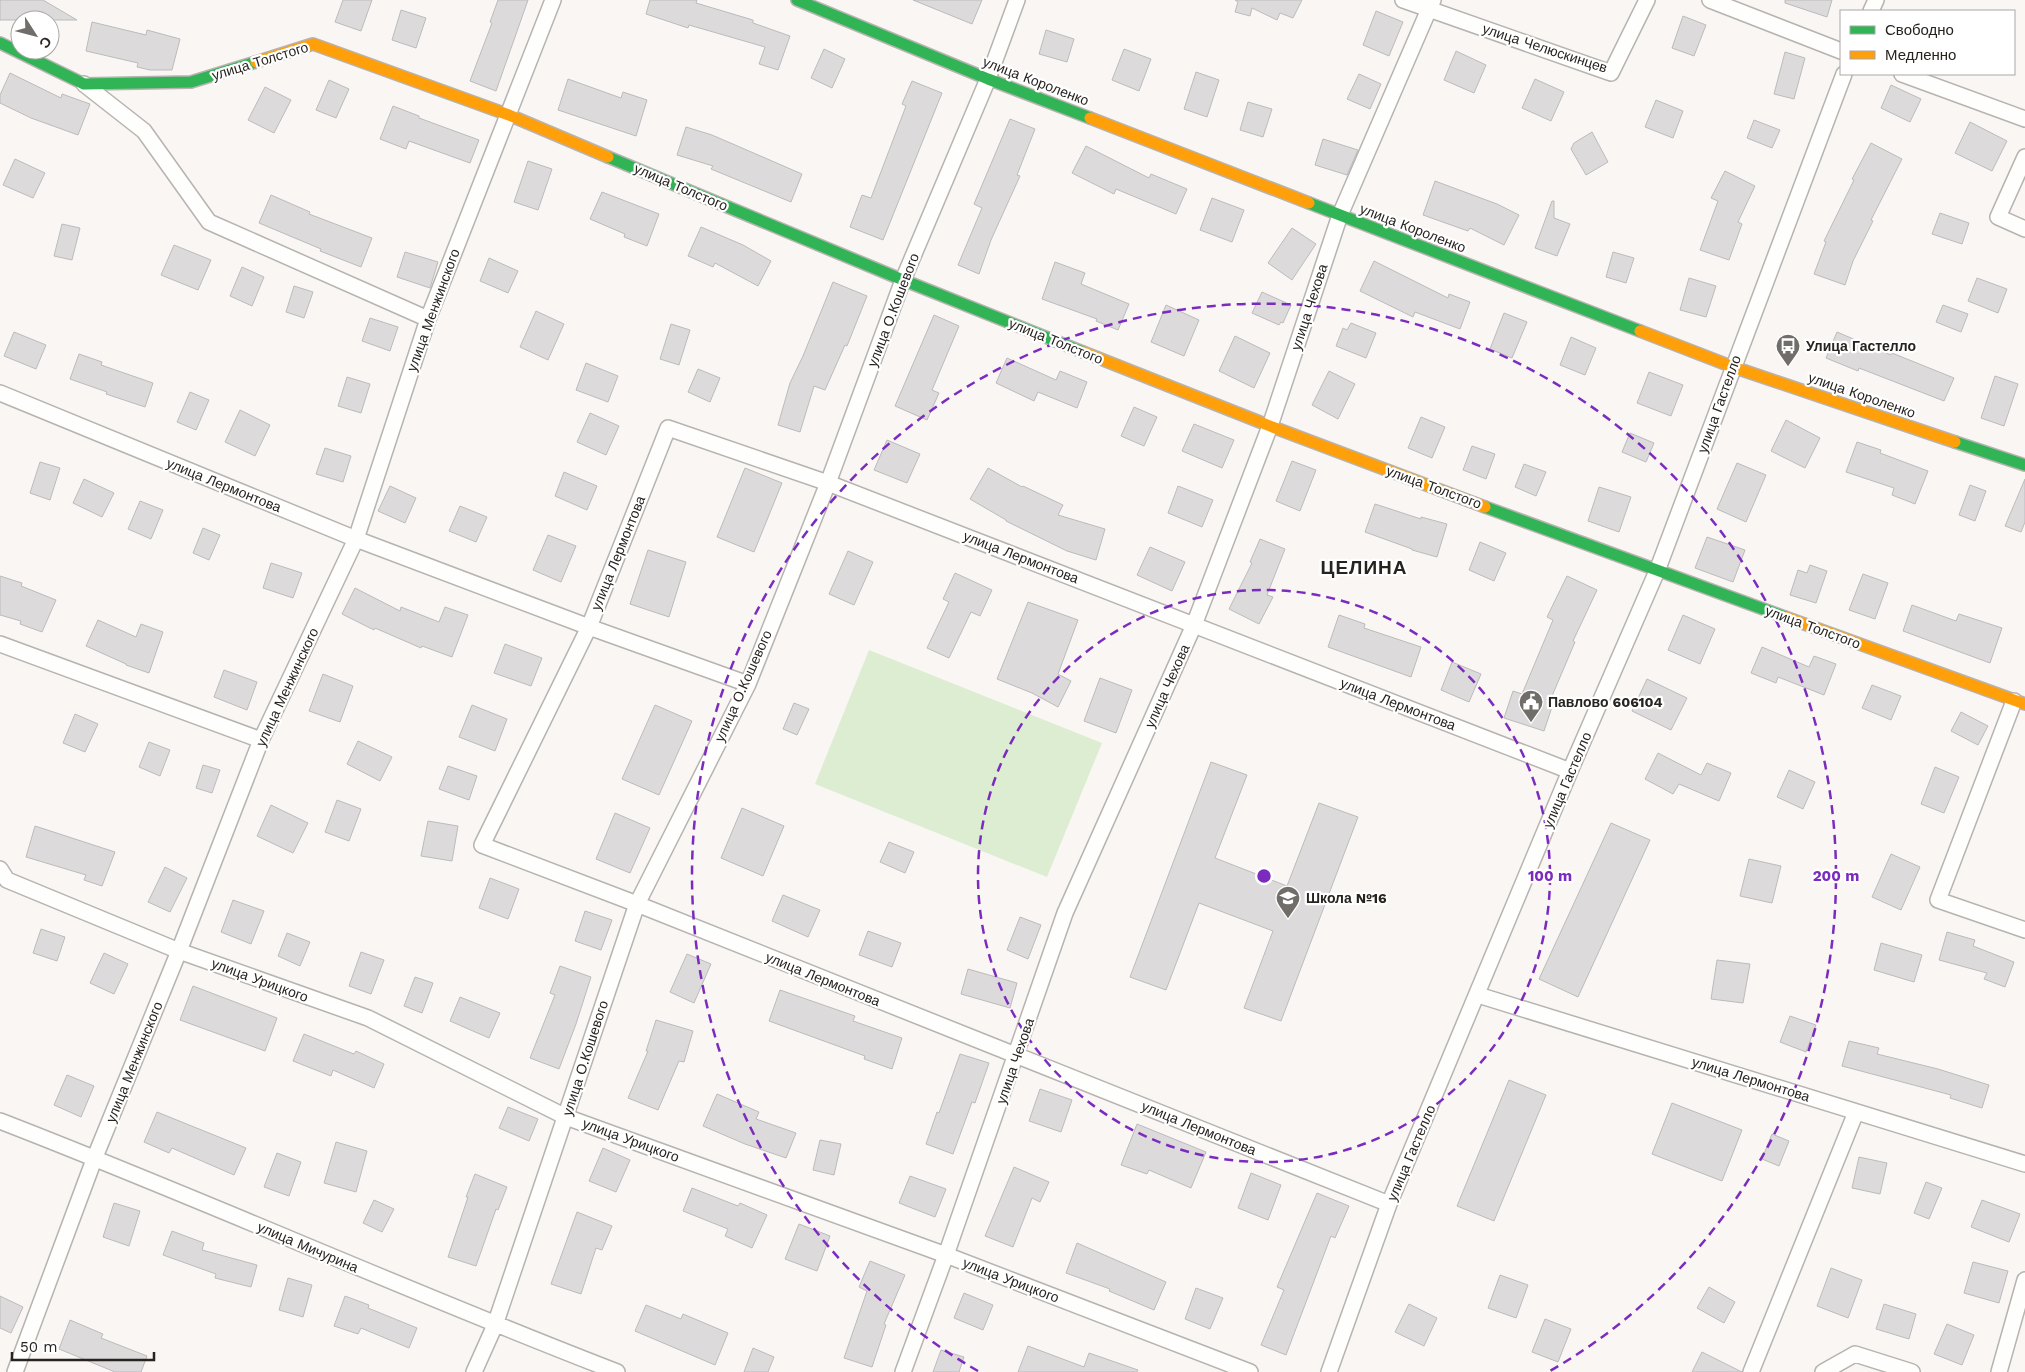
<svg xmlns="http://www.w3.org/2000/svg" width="2025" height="1372" font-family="'Work Sans',sans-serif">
  <rect width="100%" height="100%" fill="#faf6f3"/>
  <path fill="#ddedd1" d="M869 650 1102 743 1047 877 815 784Z"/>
  <path fill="#dcdadb" stroke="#bcbbbc" d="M0 0H43L77 20H0Z
    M343 0H372L361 31 335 22Z
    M498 0H528L496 91 470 81 492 23 490 22Z
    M650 0H697L696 3 753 20V23L790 36 778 70 759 64 765 47 689 25 688 28 646 14Z
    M913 0H982L972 24Z
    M1235 0H1302L1293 18 1280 13 1277 20 1252 8 1250 16 1235 12 1238 2Z
    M1785 0H1832L1827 17 1785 3Z
    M401 10 426 18 416 48 392 40Z
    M1376 11 1403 22 1389 56 1363 45Z
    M1683 16 1706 25 1694 56 1672 48Z
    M92 22 146 35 147 30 180 39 172 70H150L137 67 138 63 86 51Z
    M1046 30 1074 39 1067 62 1039 54Z
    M824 49 845 59 832 88 811 78Z
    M1124 49 1151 59 1139 91 1112 80Z
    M1456 51 1486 65 1474 93 1444 80Z
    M1785 52 1805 58 1794 99 1774 94Z
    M1196 72 1219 80 1207 117 1184 109Z
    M10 73 61 98 62 94 90 104 78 135 31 118 0 103V95Z
    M1359 74 1381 84 1370 109 1347 99Z
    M568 79 621 98 623 92 647 100 636 136 558 110Z
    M1535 79 1564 92 1551 121 1522 108Z
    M329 80 349 89 336 118 316 110Z
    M912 81 942 93 883 240 850 227 862 195 871 198 906 106 902 104Z
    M1891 85 1921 99 1910 122 1881 108Z
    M265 87 291 100 274 133 248 120Z
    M1656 100 1683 111 1673 138 1645 127Z
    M1248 102 1272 109 1263 137 1240 130Z
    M393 106 419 116V118L479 140 470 163 409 141 406 149 380 139Z
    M1010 119 1035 129 1017 175 1020 176 991 240 979 274 958 265 982 208 974 204Z
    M1754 120 1780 130 1772 148 1747 138Z
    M1970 122 2007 141 1992 171 1955 153Z
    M686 127 712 135 802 174 791 202 711 169 713 166 677 155Z
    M1592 132 1608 162 1586 175 1571 149 1574 143Z
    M1323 139 1358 150 1347 175 1315 165Z
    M1871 143 1902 159 1871 220 1873 221 1853 261 1845 285 1814 274 1826 242 1824 241 1854 180 1852 179Z
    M1086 146 1149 178 1151 174 1187 189 1176 214 1116 189 1114 194 1072 173Z
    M15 159 45 173 33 198 3 185Z
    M528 161 552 169 538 210 514 202Z
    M1725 171 1755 186 1738 222 1742 224 1729 260 1700 250 1718 201 1711 198Z
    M1435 181 1497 204 1519 215 1504 245 1470 228 1468 231 1423 215Z
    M602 192 659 214 647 246 624 237 625 234 590 219Z
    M271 195 310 212 309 214 372 238 361 267 320 251 321 249 259 223Z
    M1212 198 1244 210 1232 242 1200 230Z
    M1552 201H1554V218L1570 224 1557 256 1535 248Z
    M1940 213 1969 223 1962 244 1932 234Z
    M62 224 80 228 72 260 54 256Z
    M701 227 743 245 771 261 758 286 715 263 713 267 688 256Z
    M1292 228 1316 244 1292 280 1268 263Z
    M174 245 211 260 198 290 161 275Z
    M405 252 438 262 430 288 397 277Z
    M1613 252 1634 258 1626 283 1606 277Z
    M489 258 518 271 508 293 480 281Z
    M1374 261 1448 298 1449 294 1470 302 1460 329 1415 312 1413 317 1360 291Z
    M1055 262 1085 273 1081 284 1129 304 1118 330 1096 321 1097 319 1042 299Z
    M242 267 264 277 252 306 230 296Z
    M1689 278 1716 286 1706 317 1680 310Z
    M1977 278 2007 289 1998 313 1968 301Z
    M833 282 867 296 847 346 845 345 825 390 814 386 800 432 778 425 790 383 803 356Z
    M294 286 313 292 304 318 286 312Z
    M1262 292 1291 305 1283 323 1281 322 1279 325 1252 313Z
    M1166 305 1199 320 1184 356 1151 342Z
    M1943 305 1968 314 1961 332 1936 322Z
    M536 311 564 324 548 360 520 347Z
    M1504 313 1527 322 1512 358 1490 349Z
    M934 315 959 326 932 390 939 393 927 420 895 406Z
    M370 318 398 327 390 351 362 341Z
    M1351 323 1376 333 1366 358 1336 346 1343 328 1347 330Z
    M671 324 690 330 679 365 660 359Z
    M14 332 46 345 36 369 4 356Z
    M1837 332 1891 355 1892 353 1954 378 1944 401 1859 368 1858 371 1826 358Z
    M1235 336 1270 353 1254 388 1219 371Z
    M1571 337 1596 348 1585 375 1560 365Z
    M79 354 102 362 101 365 153 383 145 407 106 394 107 392 70 379Z
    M1007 358 1056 380 1060 371 1087 382 1077 408 1038 392 1034 401 996 383Z
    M586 363 618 376 608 402 576 390Z
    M698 369 720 378 710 402 688 392Z
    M1329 371 1355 384 1338 419 1312 405Z
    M1649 372 1683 385 1671 416 1637 403Z
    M1995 376 2018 384 2004 426 1981 418Z
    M347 377 370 384 361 413 338 406Z
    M190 392 209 400 196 430 177 422Z
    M1134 407 1157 417 1144 446 1121 436Z
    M240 410 270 425 255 456 225 442Z
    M590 413 619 426 606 455 577 442Z
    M1421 417 1445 427 1432 458 1408 448Z
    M1786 420 1820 438 1805 468 1771 451Z
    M1194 424 1234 440 1222 468 1182 451Z
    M1630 433 1654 443 1646 462 1622 452Z
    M887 440 920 454 907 483 874 470Z
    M1857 442 1881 450 1880 453 1928 471 1915 504 1892 495 1894 488 1846 472Z
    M1472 446 1495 454 1486 479 1463 470Z
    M325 448 351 456 343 482 316 474Z
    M1292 461 1316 470 1300 511 1276 501Z
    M40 462 60 468 50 500 30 493Z
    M1737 463 1766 475 1746 522 1717 509Z
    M1524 464 1546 472 1536 496 1515 487Z
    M745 468 782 483 754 552 717 537Z
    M988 468 1022 487 1023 486 1063 505 1058 515 1105 529 1096 560 1067 551 1006 521V520L970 499Z
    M564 472 597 486 587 510 555 496Z
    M84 479 114 493 102 517 73 503Z
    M2025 479V522L2021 532 2005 526Z
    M1970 485 1986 491 1975 521 1959 515Z
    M390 486 416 498 405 523 378 511Z
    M1178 486 1213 500 1202 527 1168 513Z
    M1599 487 1631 497 1619 532 1588 521Z
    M140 501 163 510 151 539 128 529Z
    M1375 504 1421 519V517L1447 524 1437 557 1412 550V549L1365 532Z
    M460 506 487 517 476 542 449 531Z
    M203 528 220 535 209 560 193 553Z
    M548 535 576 546 561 582 533 570Z
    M1707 537 1745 550 1733 582 1695 568Z
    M1260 539 1285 549 1267 595 1273 597 1259 624 1229 609 1252 563 1250 562Z
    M1480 542 1506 553 1494 581 1469 570Z
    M1150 547 1185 562 1172 591 1137 575Z
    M648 550 686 562 669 617 630 604Z
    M848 551 873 562 854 605 829 594Z
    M271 563 302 573 293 598 263 588Z
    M1810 565 1827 571 1816 603 1790 595 1798 570 1807 573Z
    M955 573 992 590 980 616 971 612 949 658 927 648 949 602 943 599Z
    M1863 574 1888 583 1875 619 1849 610Z
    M0 576 22 583 21 586 56 600 42 632 20 624 21 621 0 615Z
    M1567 576 1597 590 1573 641 1575 642 1549 703 1553 704 1544 731 1504 718 1513 691 1522 694 1553 620 1547 617Z
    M355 588 400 611 401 607 439 622 445 607 468 615 452 657 422 646 421 648 375 628 374 630 342 614Z
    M1028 602 1078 620 1058 674 1071 681 1058 707 1032 693 997 679Z
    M1912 605 1956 621 1959 614 2002 628 1990 663 1903 631Z
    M1339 615 1365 624 1364 628 1421 647 1411 677 1328 647Z
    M1683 615 1715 629 1700 664 1668 650Z
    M98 620 136 637 141 624 163 632 149 673 126 665V664L86 646Z
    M505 644 542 658 531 686 494 673Z
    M1762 647 1809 667 1814 656 1836 664 1824 695 1778 677 1776 683 1751 673Z
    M1452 662 1481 674 1469 702 1441 690Z
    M224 670 257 682 247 710 214 697Z
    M323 674 353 686 340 722 309 711Z
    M1100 678 1132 690 1116 733 1084 721Z
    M1647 679 1687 698 1671 730 1632 711Z
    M1872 685 1901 696 1891 720 1862 708Z
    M794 703 809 709 797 735 783 729Z
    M472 705 507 719 495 751 459 737Z
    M655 705 692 721 659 795 622 779Z
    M1961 712 1988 726 1978 745 1951 731Z
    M75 714 98 724 85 752 63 743Z
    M358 741 392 757 380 781 347 764Z
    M149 742 170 750 160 776 139 767Z
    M1658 753 1701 775 1707 763 1731 773 1719 801 1679 784 1673 794 1645 779Z
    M1211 762 1247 775 1215 858 1287 886 1319 803 1358 817 1281 1021 1244 1008 1273 931 1199 903 1166 990 1130 977Z
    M203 765 220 770 212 793 196 788Z
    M448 766 477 776 469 800 439 789Z
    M1935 767 1959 777 1944 813 1921 804Z
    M1789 770 1815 782 1803 809 1777 797Z
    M337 800 361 809 349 841 325 832Z
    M271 805 308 823 293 853 257 836Z
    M742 808 784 826 763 876 721 858Z
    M615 813 650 828 630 873 596 859Z
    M428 821 458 826 452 861 421 856Z
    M1611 823 1650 840 1578 997 1539 979Z
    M35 826 115 852 102 886 84 880 86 875 26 857Z
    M889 842 914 852 905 873 880 862Z
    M1891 854 1920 867 1901 910 1872 897Z
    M1749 859 1781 866 1772 903 1740 896Z
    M165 867 187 878 170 912 148 902Z
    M490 878 519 889 508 919 479 908Z
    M783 895 820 910 808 937 772 921Z
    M233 900 264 911 251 944 221 932Z
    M585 911 612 920 601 950 575 941Z
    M1020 917 1041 925 1028 959 1007 950Z
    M41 929 65 937 57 961 33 953Z
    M868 931 901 943 892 967 859 955Z
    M1947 932 1975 940 1973 946 2014 962 2005 987 1984 979 1987 973 1939 960Z
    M287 933 310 942 300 966 278 956Z
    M1881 943 1922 955 1914 982 1874 970Z
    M361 952 384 960 371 994 349 986Z
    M104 953 128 964 114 994 90 983Z
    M687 954 711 964 694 1003 670 992Z
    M1717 960 1750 964 1743 1003 1711 999Z
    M560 966 591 977 576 1024 559 1069 530 1058 555 995 550 993Z
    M968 969 1017 983 1010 1008 961 994Z
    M415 977 433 983 422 1013 404 1006Z
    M193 986 277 1018 265 1051 180 1020Z
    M780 990 855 1016 853 1021 902 1038 892 1069 864 1059 865 1056 769 1021Z
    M460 997 500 1013 489 1038 450 1021Z
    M1790 1016 1816 1025 1806 1052 1780 1042Z
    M656 1020 693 1031 684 1062 679 1061 658 1110 628 1098 648 1051H646Z
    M304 1034 354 1054 356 1051 384 1064 374 1088 333 1070 331 1076 293 1061Z
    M1849 1041 1879 1048 1877 1054 1938 1069 1989 1085 1982 1108 1950 1098 1951 1095 1842 1066Z
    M960 1054 989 1063 975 1103 972 1102 953 1154 926 1144 937 1112 939 1113Z
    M67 1075 94 1086 81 1117 54 1105Z
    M1509 1080 1546 1095 1494 1221 1457 1206Z
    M1040 1089 1072 1100 1061 1132 1029 1121Z
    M717 1094 759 1112 756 1119 796 1133 786 1158 745 1144 703 1126Z
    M1672 1103 1742 1130 1722 1181 1652 1154Z
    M508 1107 538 1119 529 1141 499 1128Z
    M157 1112 246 1148 234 1175 172 1148 169 1153 144 1142Z
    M1137 1124 1206 1152 1191 1188 1149 1170 1147 1174 1121 1165Z
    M1772 1134 1789 1141 1779 1166 1762 1159Z
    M820 1140 841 1144 834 1175 813 1170Z
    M336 1142 367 1151 356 1192 324 1183Z
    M603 1148 630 1160 616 1192 589 1181Z
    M277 1153 301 1162 289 1196 264 1187Z
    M1859 1157 1887 1163 1880 1194 1852 1188Z
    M1014 1167 1049 1182 1040 1202 1032 1198 1013 1247 985 1236Z
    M1251 1173 1281 1185 1268 1220 1238 1208Z
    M475 1174 507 1187 498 1210 496 1209 476 1266 448 1257 468 1197H466Z
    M910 1176 946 1189 935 1217 899 1203Z
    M1926 1182 1942 1188 1929 1219 1914 1213Z
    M692 1188 738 1206 740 1203 767 1215 752 1248 725 1236 728 1229 683 1211Z
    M1317 1193 1349 1206 1335 1238 1331 1236 1286 1355 1261 1345 1284 1290 1277 1287Z
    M374 1200 394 1209 382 1232 363 1223Z
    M1982 1200 2020 1214 2009 1242 1971 1227Z
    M114 1203 140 1211 129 1246 103 1237Z
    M577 1212 612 1226 602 1250 596 1248 581 1294 551 1284Z
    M799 1224 830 1236 817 1271 785 1259Z
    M172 1231 204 1243 202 1250 257 1265 251 1287 215 1278 216 1274 163 1255Z
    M1077 1243 1166 1282 1154 1310 1109 1291 1110 1289 1066 1273Z
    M870 1261 905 1275 884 1324 886 1325 872 1367 844 1358 867 1291 859 1287Z
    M1973 1262 2008 1271 1999 1303 1964 1293Z
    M1831 1268 1862 1280 1848 1318 1817 1306Z
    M1500 1275 1528 1285 1516 1318 1488 1308Z
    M288 1278 312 1285 303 1317 279 1310Z
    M1709 1287 1735 1302 1724 1323 1697 1308Z
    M1196 1288 1223 1298 1210 1329 1185 1319Z
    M964 1293 993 1305 983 1330 954 1318Z
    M0 1296 23 1307 11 1333 0 1328Z
    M345 1296 369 1305 368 1308 417 1328 409 1348 361 1328 358 1334 334 1326Z
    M1409 1304 1437 1318 1424 1346 1395 1332Z
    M1884 1304 1916 1314 1909 1339 1876 1329Z
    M646 1305 681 1319 683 1314 728 1333 715 1365 635 1331Z
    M1545 1319 1571 1329 1558 1362 1532 1352Z
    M70 1320 103 1334 101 1338 147 1356 141 1372H115L59 1349Z
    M1947 1324 1974 1335 1962 1365 1934 1354Z
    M1028 1346 1084 1367 1089 1353 1138 1370 1137 1372H1018Z
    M753 1348 774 1357 768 1372H744Z
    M941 1350 964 1357 959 1372H933Z
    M1702 1352 1742 1372H1692Z"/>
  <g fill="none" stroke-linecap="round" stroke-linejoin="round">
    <defs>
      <path id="street" d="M1403 0 1611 73 1647 0
        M1710 0 1841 51
        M1871 11 1876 0
        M1902 74 2025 119
        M84 84 144 131 209 222 428 319
        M2025 157 1998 217 2025 229
        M0 393 356 539 589 627 668 428 828 483 1570 771
        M0 644 261 740
        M748 684 589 627 482 845 637 904 1389 1204
        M2014 701 1938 900 2025 930
        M0 869 7 880 179 951 368 1018 566 1117 946 1255 1250 1372
        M1478 995 2025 1164
        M0 1121C207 1201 409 1292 617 1372
        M15 1372 95 1157 179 951 261 740 356 539 428 319 553 0
        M474 1372 495 1325 637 904 748 684 828 483 903 280 988 79 1017 0
        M903 1372 946 1255 1065 913 1194 625 1270 426 1340 215 1433 0
        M1329 1372 1389 1204 1570 771 1657 571 1844 74
        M1751 1372 1856 1112
        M1823 1372 1855 1354 1912 1372
        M1999 1372 2025 1280"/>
      <path id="fast" d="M797 0 988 79 1090 118
        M0 43 84 84 191 82 256 62
        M608 157 903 280 1083 352
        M1309 203 1640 331
        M1955 442 2025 465
        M1485 507 1785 617"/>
      <path id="slow" d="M256 62 313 44 509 115 608 157
        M1090 118 1309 203
        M1640 331 1733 367 1955 442
        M1083 352 1270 426 1485 507
        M1785 617 2025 704"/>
    </defs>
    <use href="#street" stroke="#b7b3b0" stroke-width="18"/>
    <use href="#fast" stroke="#b7b3b0" stroke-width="14"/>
    <use href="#slow" stroke="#b7b3b0" stroke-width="14"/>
    <use href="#street" stroke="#fefefd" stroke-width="15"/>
    <use href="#fast" stroke="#30b455" stroke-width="11"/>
    <use href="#slow" stroke="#ff9f0a" stroke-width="11"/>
  </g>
  <g fill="none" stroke="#7b2cbf" stroke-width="2.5" stroke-dasharray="9 6">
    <circle cx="1264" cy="876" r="286"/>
    <path d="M978 1371A572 572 0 1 1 1550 1371"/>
  </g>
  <defs>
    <symbol id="bus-pin" viewBox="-11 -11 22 30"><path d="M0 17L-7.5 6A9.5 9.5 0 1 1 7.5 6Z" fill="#716d69" stroke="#fff"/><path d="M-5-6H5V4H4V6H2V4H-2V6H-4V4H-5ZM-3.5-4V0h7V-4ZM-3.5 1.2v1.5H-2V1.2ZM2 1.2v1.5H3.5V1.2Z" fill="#fff"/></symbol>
    <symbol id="civic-pin" viewBox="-11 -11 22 30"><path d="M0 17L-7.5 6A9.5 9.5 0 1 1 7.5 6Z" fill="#716d69" stroke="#fff"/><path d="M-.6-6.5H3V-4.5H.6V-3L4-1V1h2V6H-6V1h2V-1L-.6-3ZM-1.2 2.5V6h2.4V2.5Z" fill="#fff"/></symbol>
    <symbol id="school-pin" viewBox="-11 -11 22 30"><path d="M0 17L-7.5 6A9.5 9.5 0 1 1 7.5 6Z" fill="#716d69" stroke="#fff"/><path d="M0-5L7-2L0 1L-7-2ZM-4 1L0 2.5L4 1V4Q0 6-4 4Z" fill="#fff"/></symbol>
  </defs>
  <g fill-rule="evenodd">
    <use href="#bus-pin" x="1774" y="332" width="28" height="38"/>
    <use href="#civic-pin" x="1517" y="688" width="28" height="38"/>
    <use href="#school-pin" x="1274" y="884" width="28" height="38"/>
  </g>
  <g text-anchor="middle" stroke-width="4.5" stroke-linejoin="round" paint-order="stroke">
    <g font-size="14" fill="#27231f" stroke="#fff">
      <text transform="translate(1545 48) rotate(18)" y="5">улица Челюскинцев</text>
      <text transform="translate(260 61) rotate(-17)" y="5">улица Толстого</text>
      <text transform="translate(1036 81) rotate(21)" y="5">улица Короленко</text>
      <text transform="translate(681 187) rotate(23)" y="5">улица Толстого</text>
      <text transform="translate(1413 228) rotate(21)" y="5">улица Короленко</text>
      <text transform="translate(1309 307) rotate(-72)" y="5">улица Чехова</text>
      <text transform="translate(433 310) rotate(-70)" y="5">улица Менжинского</text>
      <text transform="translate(893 310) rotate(-69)" y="5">улица О.Кошевого</text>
      <text transform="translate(1056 341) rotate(22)" y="5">улица Толстого</text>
      <text transform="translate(1862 395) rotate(19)" y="5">улица Короленко</text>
      <text transform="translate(1719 404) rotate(-70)" y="5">улица Гастелло</text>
      <text transform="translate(224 485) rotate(22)" y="5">улица Лермонтова</text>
      <text transform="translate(1434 487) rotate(20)" y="5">улица Толстого</text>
      <text transform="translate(618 553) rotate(-68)" y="5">улица Лермонтова</text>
      <text transform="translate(1021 557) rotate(21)" y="5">улица Лермонтова</text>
      <text transform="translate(1813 627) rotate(20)" y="5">улица Толстого</text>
      <text transform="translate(743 686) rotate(-66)" y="5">улица О.Кошевого</text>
      <text transform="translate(1167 686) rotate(-66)" y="5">улица Чехова</text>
      <text transform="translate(287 687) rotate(-65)" y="5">улица Менжинского</text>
      <text transform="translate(1398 704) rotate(21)" y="5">улица Лермонтова</text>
      <text transform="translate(1567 780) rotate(-67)" y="5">улица Гастелло</text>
      <text transform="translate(823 979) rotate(22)" y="5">улица Лермонтова</text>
      <text transform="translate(260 980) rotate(20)" y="5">улица Урицкого</text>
      <text transform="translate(585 1058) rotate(-72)" y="5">улица О.Кошевого</text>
      <text transform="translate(1015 1061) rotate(-71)" y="5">улица Чехова</text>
      <text transform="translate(134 1062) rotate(-68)" y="5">улица Менжинского</text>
      <text transform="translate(1751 1079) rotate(17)" y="5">улица Лермонтова</text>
      <text transform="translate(1199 1128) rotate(22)" y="5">улица Лермонтова</text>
      <text transform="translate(631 1140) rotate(20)" y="5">улица Урицкого</text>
      <text transform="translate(1411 1153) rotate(-67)" y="5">улица Гастелло</text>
      <text transform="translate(308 1247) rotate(23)" y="5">улица Мичурина</text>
      <text transform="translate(1011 1280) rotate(21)" y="5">улица Урицкого</text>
    </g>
    <g font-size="14" font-weight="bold" fill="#27231f" stroke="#fff" text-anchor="start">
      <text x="1806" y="351">Улица Гастелло</text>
      <text x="1548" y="707">Павлово 606104</text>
      <text x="1306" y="903">Школа №16</text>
    </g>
    <g font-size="19" font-weight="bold" letter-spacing="1" fill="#27231f" stroke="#fff">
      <text x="1364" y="574">ЦЕЛИНА</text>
    </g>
  </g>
  <circle cx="1264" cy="876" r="8" fill="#7b2cbf" stroke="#fff" stroke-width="2.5"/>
  <g font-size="15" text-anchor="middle" font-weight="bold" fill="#7b2cbf" stroke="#fff" stroke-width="4.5" stroke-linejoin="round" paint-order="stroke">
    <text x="1550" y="881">100 m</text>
    <text x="1836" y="881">200 m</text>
  </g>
  <rect x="1840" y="10" width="175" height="65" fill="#ffffff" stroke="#a9a7a5"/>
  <rect x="1850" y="26" width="25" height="8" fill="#30b455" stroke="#a9a7a5"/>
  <text x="1885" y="35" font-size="15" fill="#27231f">Свободно</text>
  <rect x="1850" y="51" width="25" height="8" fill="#ff9f0a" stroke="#a9a7a5"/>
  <text x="1885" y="60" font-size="15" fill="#27231f">Медленно</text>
  <g transform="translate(35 35) rotate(126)"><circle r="24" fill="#ffffff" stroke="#a9a7a5"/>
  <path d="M0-4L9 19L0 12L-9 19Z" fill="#716d69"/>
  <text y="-8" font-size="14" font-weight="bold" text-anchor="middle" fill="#27231f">С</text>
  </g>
  <path d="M12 1352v8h142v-8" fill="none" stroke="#27231f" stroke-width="2.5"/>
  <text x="20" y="1352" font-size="15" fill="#27231f" stroke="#ffffff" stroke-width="4" paint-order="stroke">50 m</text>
</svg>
